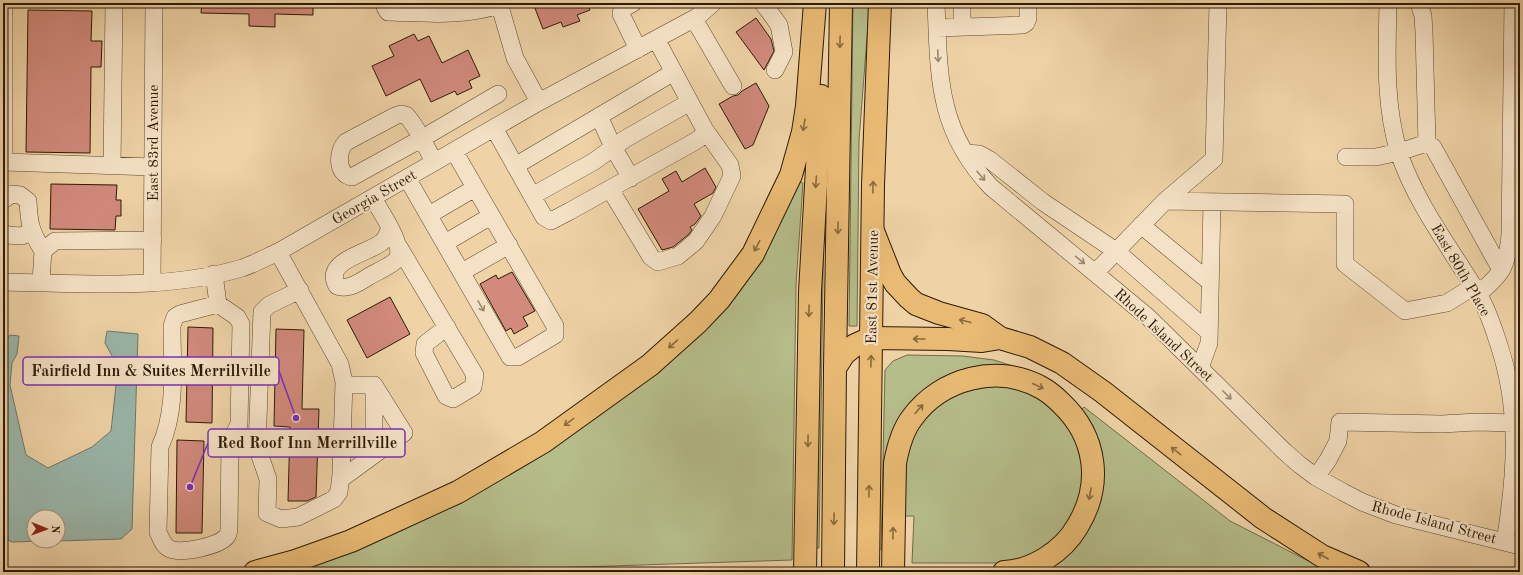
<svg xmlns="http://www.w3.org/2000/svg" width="1523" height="575" font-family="'Old Standard TT',serif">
  <rect width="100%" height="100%" fill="#efd3a7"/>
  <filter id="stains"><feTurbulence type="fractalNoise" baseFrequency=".005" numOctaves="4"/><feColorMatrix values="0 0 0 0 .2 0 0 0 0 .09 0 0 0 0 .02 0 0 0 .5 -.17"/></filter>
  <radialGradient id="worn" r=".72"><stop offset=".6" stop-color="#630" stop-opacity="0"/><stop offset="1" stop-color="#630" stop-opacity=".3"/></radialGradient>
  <path fill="#b5bd8a" stroke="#706c47" d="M853 3H867L869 12 859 140 857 326H849Z
    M796 180 803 183 796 284 792 560 550 568 498 572H285L314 563 666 360Z
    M824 210 819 548H814L818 275Z
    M907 355 963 356 994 360 1025 370 920 399 887 550H881L885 370 893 361Z
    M985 385 1015 388 1043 400 1065 420 1080 448 1084 475 1080 500 1070 522 1051 544 1031 557 1004 563H912L914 516H903L904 465 912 438 929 413 953 395Z
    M1084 407 1230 521 1330 572H1039L1094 506 1080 411Z"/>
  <path fill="#9ab7ab" stroke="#6e7868" d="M107 331 138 334 132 529 121 539 58 541V517H34V541H44L12 542 3 538V343L10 335 19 336 17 354 12 363 10 385 26 455 48 468 92 447 111 431 118 367 105 343Z"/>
  <path fill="#d28a7c" stroke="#2c1a04" d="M202 3H313V15L275 14V27L249 26V14L201 13Z
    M533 3H587L590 10 577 15 580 21 563 27 561 22 543 29Z
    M28 10 92 11 91 41H102L101 67H91L90 153 26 152Z
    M756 18 771 39 774 51 764 70 736 32Z
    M414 34 418 41 429 36 442 63 468 50 480 76 469 81 472 88 457 95 455 91 431 102 420 79 386 96 372 66 394 56 389 46Z
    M756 83 769 106 753 145 745 149 719 104 733 96 738 95 742 91Z
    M705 168 716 187 713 193 694 204 701 216 695 224 690 227 692 230 689 234 673 247 662 250 638 209 669 191 662 179 676 171 682 182Z
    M51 184 117 185 116 200H121V216H116L115 230 50 229Z
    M512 272 535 311 523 317 528 326 514 334 511 328 506 331 480 284 496 275 498 279Z
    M390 297 410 334 367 358 347 320Z
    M188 327 213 328 212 423 186 422Z
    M276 329 304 330 302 409H319L316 497 307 501H288L290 427 274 426Z
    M177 440 204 441 202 533H176Z"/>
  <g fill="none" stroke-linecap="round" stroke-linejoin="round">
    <defs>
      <path id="minor" d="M4 3V162L153 167
        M385 3V7L388 12C425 13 463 17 499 5
        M499 3 515 58 539 102
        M633 3 622 9 621 14 638 49
        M763 3 779 25 784 52 775 70
        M936 3C939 76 937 130 991 187L1148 317 1285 452 1300 465 1316 477 1343 492 1362 502 1396 515 1520 546
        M1388 3C1387 53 1384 104 1399 153 1417 206 1452 250 1480 297 1488 311 1493 327 1498 342 1521 410 1516 473 1505 542
        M1419 3 1423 16 1424 32 1427 143
        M694 19 733 86
        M962 27V3
        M937 28 1023 25 1026 23 1028 18V3
        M599 116 613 147 631 178
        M494 128 544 217 551 221 570 211 694 142 704 135 705 130 656 39
        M965 153 979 154 990 160 1043 202 1116 251 1209 332
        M1346 157H1376L1399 152 1427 143 1433 147 1501 270
        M434 162C426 147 418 128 406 115L401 114 395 116 346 142C337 151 336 175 352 177L421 139 498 94
        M112 166 114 3
        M515 166 674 72
        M407 178 510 357H518L555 335V326L454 151
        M610 189 651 257 658 262 678 256 696 241 713 216 732 176 730 165 705 130
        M532 196 593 162 625 139 690 102
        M373 198C380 211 405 246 397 259 393 265 374 273 368 277 358 283 348 290 337 286 323 260 368 254 382 242 386 239 388 232 390 228
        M3 200 12 194 20 195 28 201C29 224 31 232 43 251
        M1165 201 1214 159 1218 3
        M429 215 475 188
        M1141 225 1210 282
        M3 232 6 235 22 236 32 231
        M445 243 491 216
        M399 247 475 375 473 387 453 399 446 396 424 353 425 344 447 327
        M278 252 340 364 344 382 341 474 339 492 334 499 298 517 281 519 267 513 268 479 257 447 262 312 269 305 300 290
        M462 272 509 245
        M1095 273 1165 201 1345 204V264L1405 311 1447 303 1474 286
        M214 274 218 304 237 317 241 324 239 424 230 443 229 527C229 530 229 534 227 536 220 546 182 554 170 549 163 546 161 538 158 532L160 447C177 410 172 367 172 326L175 317 180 314 218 304
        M3 282C82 283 165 291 242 268 254 264 267 257 278 252L539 102 697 17 713 3
        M41 282 43 251 55 241 153 240
        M152 283 154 3
        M1478 294C1502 274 1507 267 1510 235L1513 3
        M1200 368 1209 343 1212 202
        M374 455V385
        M1316 477 1328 460 1338 441 1340 422 1442 424 1477 422 1514 423
        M341 479 404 433 374 385H344"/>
      <path id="major" d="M835 368 841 3
        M868 572 873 185 880 3"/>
      <path id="highway" d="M873 231 890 274 895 283 909 298 916 304 939 313 982 325 1000 338 1030 347 1062 363 1103 392 1263 518 1322 556 1359 572
        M255 572 295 561 351 541 458 492 543 442 650 365 698 322 719 300 753 254 791 175 803 132 807 106 815 3
        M805 572 810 292 821 96
        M833 572 835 368 844 354 849 350 855 345 871 338 948 339 982 341 1000 338
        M893 572 895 463C898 447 902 431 912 418 941 378 998 363 1042 388 1049 392 1055 397 1061 403 1097 437 1103 485 1077 527 1063 551 1033 571 1004 572"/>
    </defs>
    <use href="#minor" stroke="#5d482d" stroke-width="18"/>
    <use href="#major" stroke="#2c1a04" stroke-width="24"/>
    <use href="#highway" stroke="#2c1a04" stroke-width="24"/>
    <use href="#minor" stroke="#f5e2c6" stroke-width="17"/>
    <use href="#major" stroke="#e8ba74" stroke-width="22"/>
    <use href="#highway" stroke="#e8ba74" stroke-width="22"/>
  </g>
  <defs><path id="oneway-shaft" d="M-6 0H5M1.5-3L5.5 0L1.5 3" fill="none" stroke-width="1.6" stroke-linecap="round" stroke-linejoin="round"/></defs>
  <g stroke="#8a6a3c">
    <use href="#oneway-shaft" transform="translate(840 42) rotate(91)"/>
    <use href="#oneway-shaft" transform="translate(804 125) rotate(100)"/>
    <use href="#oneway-shaft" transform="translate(816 182) rotate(94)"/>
    <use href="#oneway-shaft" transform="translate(873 187) rotate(-89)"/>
    <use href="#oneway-shaft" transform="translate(838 228) rotate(91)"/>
    <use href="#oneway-shaft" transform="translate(757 246) rotate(118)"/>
    <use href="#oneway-shaft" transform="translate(809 311) rotate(91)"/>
    <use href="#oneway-shaft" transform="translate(965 321) rotate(-166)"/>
    <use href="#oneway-shaft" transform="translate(919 339) rotate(-180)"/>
    <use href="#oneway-shaft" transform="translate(673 344) rotate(139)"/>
    <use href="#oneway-shaft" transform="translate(871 361) rotate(-89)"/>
    <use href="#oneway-shaft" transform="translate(1038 386) rotate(25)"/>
    <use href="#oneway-shaft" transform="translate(919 409) rotate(-48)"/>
    <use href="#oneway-shaft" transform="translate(569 422) rotate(144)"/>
    <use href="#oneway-shaft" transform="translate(808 441) rotate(91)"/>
    <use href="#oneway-shaft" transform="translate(1176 451) rotate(-142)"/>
    <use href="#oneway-shaft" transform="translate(869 491) rotate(-89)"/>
    <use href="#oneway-shaft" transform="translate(1090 494) rotate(101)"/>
    <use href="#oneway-shaft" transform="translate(834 519) rotate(91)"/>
    <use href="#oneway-shaft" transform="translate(893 533) rotate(-89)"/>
    <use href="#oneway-shaft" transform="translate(1323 556) rotate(-150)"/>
  </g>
  <g stroke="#9b886f">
    <use href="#oneway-shaft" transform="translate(938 56) rotate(87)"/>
    <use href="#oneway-shaft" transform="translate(981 176) rotate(49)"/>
    <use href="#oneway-shaft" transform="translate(1080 260) rotate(39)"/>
    <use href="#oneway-shaft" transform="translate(481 306) rotate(60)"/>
    <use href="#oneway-shaft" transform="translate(1227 395) rotate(45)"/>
  </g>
  <g text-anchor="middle" stroke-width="4" stroke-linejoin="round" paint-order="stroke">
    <g font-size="15" fill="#2c1a04" stroke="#f5e2c6">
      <text transform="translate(153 143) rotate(-90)" y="5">East 83rd Avenue</text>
      <text transform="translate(374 197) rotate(-30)" y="5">Georgia Street</text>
      <text transform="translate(1461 270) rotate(60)" y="5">East 80th Place</text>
      <text transform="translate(872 287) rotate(-89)" y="5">East 81st Avenue</text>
      <text transform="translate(1164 335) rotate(43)" y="5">Rhode Island Street</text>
      <text transform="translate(1434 522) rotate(15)" y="5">Rhode Island Street</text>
    </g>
  </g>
  <path fill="none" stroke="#7b2cbf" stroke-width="1.5" d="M296 418L279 371M190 487L208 443"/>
  <g fill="#7b2cbf" stroke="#f5e2c6" stroke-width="1.5">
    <circle cx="296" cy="418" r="4"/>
    <circle cx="190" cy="487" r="4"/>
  </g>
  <g fill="#f5e2c6" stroke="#7b2cbf" stroke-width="1.5">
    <rect x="23" y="357" width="256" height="28" rx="4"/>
    <rect x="208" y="429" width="197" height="28" rx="4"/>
  </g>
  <g font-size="16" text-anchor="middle" font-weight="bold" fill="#2c1a04">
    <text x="151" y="376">Fairfield Inn &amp; Suites Merrillville</text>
    <text x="307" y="448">Red Roof Inn Merrillville</text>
  </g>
  <rect width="1523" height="575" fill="none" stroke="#efd3a7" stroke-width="16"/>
  <rect x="4" y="4" width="1515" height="567" fill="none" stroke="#2c1a04" stroke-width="2"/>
  <rect x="8" y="8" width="1507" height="559" fill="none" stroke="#2c1a04"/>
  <g transform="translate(46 529) rotate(91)"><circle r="19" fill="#f5e2c6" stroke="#a59278"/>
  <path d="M0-3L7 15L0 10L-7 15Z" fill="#8f2418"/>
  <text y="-6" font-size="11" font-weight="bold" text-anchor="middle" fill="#2c1a04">N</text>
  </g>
  <rect width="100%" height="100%" filter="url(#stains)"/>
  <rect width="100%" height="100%" fill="url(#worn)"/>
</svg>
